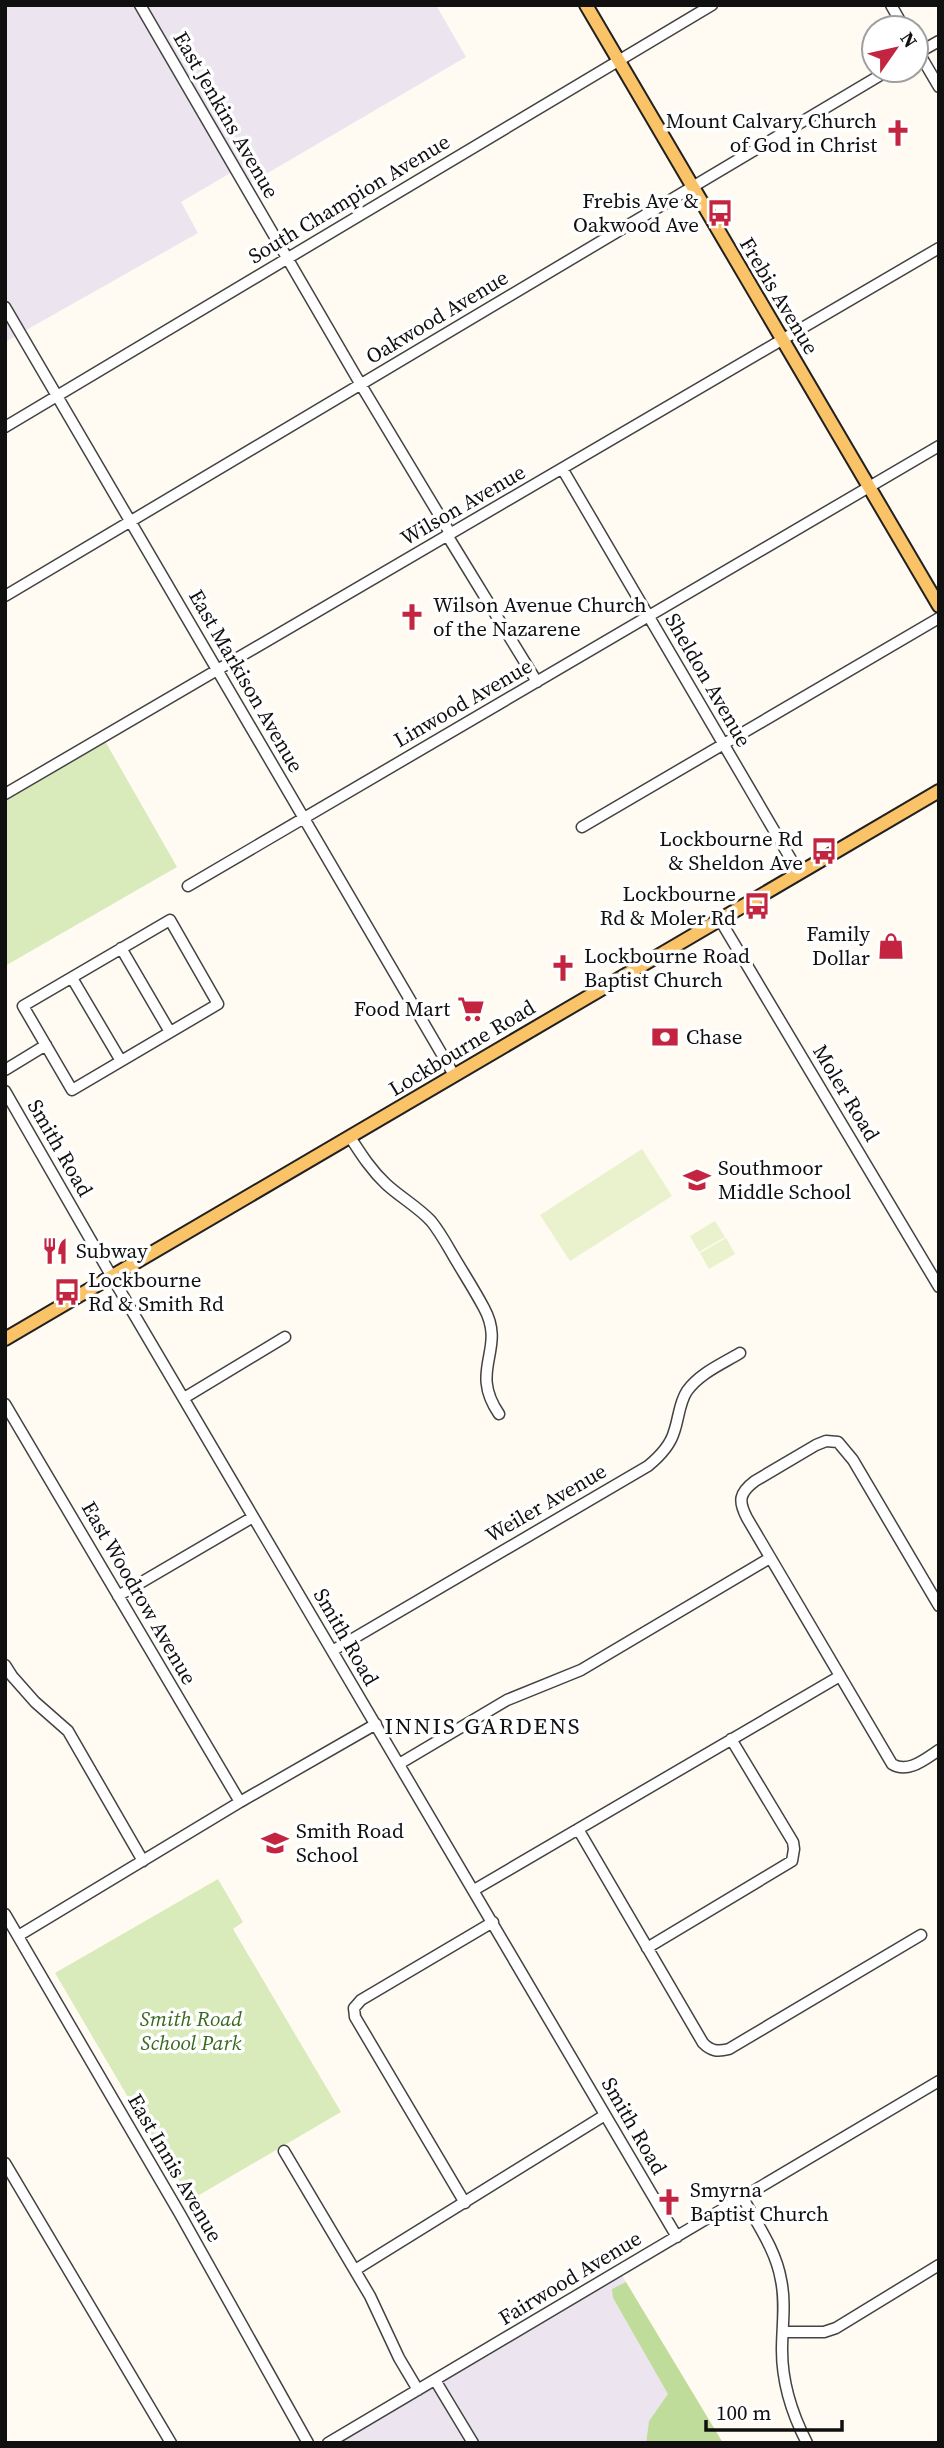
<svg xmlns="http://www.w3.org/2000/svg" width="944" height="2448" font-family="'Source Serif 4',serif">
  <rect width="100%" height="100%" fill="#fffbf2"/>
  <path fill="#ece4ee" d="M5 5H436L466 57 249 184 239 168 181 202 198 233 5 342Z
    M619 2270 626 2282 613 2289V2298L669 2394 649 2421 646 2443H326Z"/>
  <path fill="#daebbb" d="M105 741 177 867 5 966V798Z
    M218 1879 243 1922 233 1929 341 2112 189 2201 55 1973Z"/>
  <path fill="#c0dc9a" d="M626 2282 723 2443H646L649 2421 668 2394 613 2298 612 2289Z"/>
  <path fill="#eaf2cd" d="M642 1149 672 1196 570 1261 540 1215Z
    M715 1221 725 1237 699 1252 690 1236Z
    M726 1238 735 1254 709 1269 700 1253Z"/>
  <g fill="none" stroke-linecap="round" stroke-linejoin="round">
    <defs>
      <path id="minor" d="M140 5 361 385 450 533
        M891 5 904 28
        M916 48 939 87
        M916 54 939 41
        M5 307 454 1075
        M5 427 712 5
        M563 470 799 873
        M447 535 537 682
        M5 596 889 70
        M5 794 939 248
        M582 827 939 618
        M188 886 939 446
        M170 920 218 1004 72 1090 23 1006Z
        M720 920 939 1287
        M121 948 170 1032
        M72 978 121 1061
        M5 1070 46 1045
        M5 1091 112 1277 677 2237
        M350 1137C361 1154 371 1170 386 1184 400 1197 418 1207 431 1221 440 1232 447 1245 454 1257 464 1274 475 1291 484 1308 507 1350 468 1369 499 1414
        M184 1398 285 1337
        M5 1404 240 1802
        M118 1596 253 1517
        M939 1606 853 1460 838 1442 826 1441 816 1445 755 1481C739 1493 738 1501 747 1518L892 1764C908 1774 925 1759 939 1750
        M332 1651 648 1466C659 1457 670 1446 674 1432 679 1418 679 1403 687 1391 700 1373 722 1364 740 1353
        M5 1665 12 1676 35 1702 68 1731 143 1861
        M399 1764 507 1700 581 1670 770 1558
        M578 1829 703 2043C711 2051 717 2052 729 2049L921 1935
        M474 1890 840 1676
        M5 1914 180 2214 308 2443
        M18 1936 240 1802 376 1724
        M647 1948 792 1861 794 1849 793 1842 731 1739
        M284 2151 370 2296 399 2358 418 2390
        M5 2163 171 2443
        M743 2198C757 2224 776 2250 781 2280 786 2303 782 2327 782 2350 782 2383 792 2414 807 2443
        M465 2203 355 2017 354 2008 361 2000 493 1922
        M355 2270 605 2115
        M783 2332H824L836 2328 939 2265
        M435 2380 473 2443
        M328 2443 939 2081"/>
      <path id="major" d="M586 5 939 606
        M5 1339 939 791"/>
    </defs>
    <use href="#minor" stroke="#434343" stroke-width="13"/>
    <use href="#major" stroke="#212121" stroke-width="16"/>
    <use href="#minor" stroke="#fff" stroke-width="10"/>
    <use href="#major" stroke="#fac367" stroke-width="12"/>
  </g>
  <defs>
    <symbol id="church-bare" viewBox="-9 -9 18 18"><path d="M-1.2-6h2.4v3.5h3.3v2.4h-3.3V6h-2.4V-.1h-3.3v-2.4h3.3Z" fill="#c32541" stroke="#fff" stroke-width="2.5" paint-order="stroke"/></symbol>
    <symbol id="bus-bare" viewBox="-9 -9 18 18"><path d="M-5-6H5V4H4V6H2V4H-2V6H-4V4H-5ZM-3.5-4V0h7V-4ZM-3.5 1.2v1.5H-2V1.2ZM2 1.2v1.5H3.5V1.2Z" fill="#c32541" stroke="#fff" stroke-width="2.5" paint-order="stroke"/></symbol>
    <symbol id="shop-bare" viewBox="-9 -9 18 18"><path d="M-5-2.5h2.3a2.7 3.5 0 0 1 5.4 0H5L5.5 6h-11ZM-1.5-2.5h3a1.5 2.3 0 0 0-3 0Z" fill="#c32541" stroke="#fff" stroke-width="2.5" paint-order="stroke"/></symbol>
    <symbol id="supermarket-bare" viewBox="-9 -9 18 18"><path d="M-6-5.5h2.5l.6 2H6L4.5 2H-2.5L-4.4-4H-6ZM-1.5 3.2a1.3 1.3 0 1 0 .1 0ZM3 3.2a1.3 1.3 0 1 0 .1 0Z" fill="#c32541" stroke="#fff" stroke-width="2.5" paint-order="stroke"/></symbol>
    <symbol id="bank-bare" viewBox="-9 -9 18 18"><path d="M-6-4H6V4H-6ZM0-2.3a2.3 2.3 0 1 0 0 4.6a2.3 2.3 0 1 0 0-4.6Z" fill="#c32541" stroke="#fff" stroke-width="2.5" paint-order="stroke"/></symbol>
    <symbol id="school-bare" viewBox="-9 -9 18 18"><path d="M0-5L7-2L0 1L-7-2ZM-4 1L0 2.5L4 1V4Q0 6-4 4Z" fill="#c32541" stroke="#fff" stroke-width="2.5" paint-order="stroke"/></symbol>
    <symbol id="restaurant-bare" viewBox="-9 -9 18 18"><path d="M-5-6h1v4h1v-4h1v4h1v-4h1v5L-1.5 .5V6h-2V.5L-5-1ZM5-6V6H3V1.5H1.5Q1.5-4 5-6Z" fill="#c32541" stroke="#fff" stroke-width="2.5" paint-order="stroke"/></symbol>
  </defs>
  <g fill-rule="evenodd">
    <use href="#church-bare" x="879" y="114" width="38" height="38"/>
    <use href="#bus-bare" x="701" y="194" width="38" height="38"/>
    <use href="#church-bare" x="393" y="598" width="38" height="38"/>
    <use href="#bus-bare" x="805" y="832" width="38" height="38"/>
    <use href="#bus-bare" x="738" y="887" width="38" height="38"/>
    <use href="#shop-bare" x="872" y="927" width="38" height="38"/>
    <use href="#church-bare" x="544" y="949" width="38" height="38"/>
    <use href="#supermarket-bare" x="452" y="990" width="38" height="38"/>
    <use href="#bank-bare" x="646" y="1018" width="38" height="38"/>
    <use href="#school-bare" x="678" y="1161" width="38" height="38"/>
    <use href="#restaurant-bare" x="36" y="1232" width="38" height="38"/>
    <use href="#bus-bare" x="48" y="1273" width="38" height="38"/>
    <use href="#school-bare" x="256" y="1824" width="38" height="38"/>
    <use href="#church-bare" x="650" y="2183" width="38" height="38"/>
  </g>
  <g text-anchor="middle" stroke-width="7" stroke-linejoin="round" paint-order="stroke">
    <g font-size="21" fill="#101010" stroke="#fff">
      <text transform="translate(226 115) rotate(60)" y="7">East Jenkins Avenue</text>
      <text transform="translate(349 199) rotate(-31)" y="7">South Champion Avenue</text>
      <text transform="translate(779 296) rotate(59)" y="7">Frebis Avenue</text>
      <text transform="translate(437 317) rotate(-31)" y="7">Oakwood Avenue</text>
      <text transform="translate(463 505) rotate(-30)" y="7">Wilson Avenue</text>
      <text transform="translate(708 680) rotate(60)" y="7">Sheldon Avenue</text>
      <text transform="translate(246 681) rotate(60)" y="7">East Markison Avenue</text>
      <text transform="translate(463 703) rotate(-30)" y="7">Linwood Avenue</text>
      <text transform="translate(462 1048) rotate(-31)" y="7">Lockbourne Road</text>
      <text transform="translate(846 1093) rotate(59)" y="7">Moler Road</text>
      <text transform="translate(60 1148) rotate(60)" y="7">Smith Road</text>
      <text transform="translate(546 1503) rotate(-30)" y="7">Weiler Avenue</text>
      <text transform="translate(139 1593) rotate(60)" y="7">East Woodrow Avenue</text>
      <text transform="translate(346 1637) rotate(60)" y="7">Smith Road</text>
      <text transform="translate(634 2126) rotate(60)" y="7">Smith Road</text>
      <text transform="translate(175 2168) rotate(60)" y="7">East Innis Avenue</text>
      <text transform="translate(570 2278) rotate(-31)" y="7">Fairwood Avenue</text>
    </g>
    <g font-size="21" fill="#101010" stroke="#fff" text-anchor="start">
      <text x="877" y="128" text-anchor="end">Mount Calvary Church<tspan x="877" dy="24">of God in Christ</tspan></text>
      <text x="699" y="208" text-anchor="end">Frebis Ave &amp;<tspan x="699" dy="24">Oakwood Ave</tspan></text>
      <text x="433" y="612">Wilson Avenue Church<tspan x="433" dy="24">of the Nazarene</tspan></text>
      <text x="803" y="846" text-anchor="end">Lockbourne Rd<tspan x="803" dy="24">&amp; Sheldon Ave</tspan></text>
      <text x="736" y="901" text-anchor="end">Lockbourne<tspan x="736" dy="24">Rd &amp; Moler Rd</tspan></text>
      <text x="870" y="941" text-anchor="end">Family<tspan x="870" dy="24">Dollar</tspan></text>
      <text x="584" y="963">Lockbourne Road<tspan x="584" dy="24">Baptist Church</tspan></text>
      <text x="450" y="1016" text-anchor="end">Food Mart</text>
      <text x="686" y="1044">Chase</text>
      <text x="718" y="1175">Southmoor<tspan x="718" dy="24">Middle School</tspan></text>
      <text x="76" y="1258">Subway</text>
      <text x="88" y="1287">Lockbourne<tspan x="88" dy="24">Rd &amp; Smith Rd</tspan></text>
      <text x="296" y="1838">Smith Road<tspan x="296" dy="24">School</tspan></text>
      <text x="690" y="2197">Smyrna<tspan x="690" dy="24">Baptist Church</tspan></text>
    </g>
    <g font-size="21" font-style="italic" fill="#38691e" stroke="#fff">
      <text x="191" y="2026">Smith Road<tspan x="191" dy="24">School Park</tspan></text>
    </g>
    <g font-size="23" letter-spacing="2" fill="#101010" stroke="#fff">
      <text x="483" y="1734">INNIS GARDENS</text>
    </g>
  </g>
  <rect width="944" height="2448" fill="none" stroke="#101010" stroke-width="14"/>
  <g transform="translate(895 49) rotate(56)"><circle r="33" fill="#ffffff" stroke="#9f9f9f" stroke-width="2"/>
  <path d="M0-5L12 26L0 18L-12 26Z" fill="#c32541"/>
  <text y="-10" font-size="19" font-weight="bold" text-anchor="middle" fill="#101010">N</text>
  </g>
  <path d="M706 2420v10h136v-10" fill="none" stroke="#101010" stroke-width="3.5"/>
  <text x="716" y="2420" font-size="21" fill="#101010" stroke="#ffffff" stroke-width="5" paint-order="stroke">100 m</text>
</svg>
